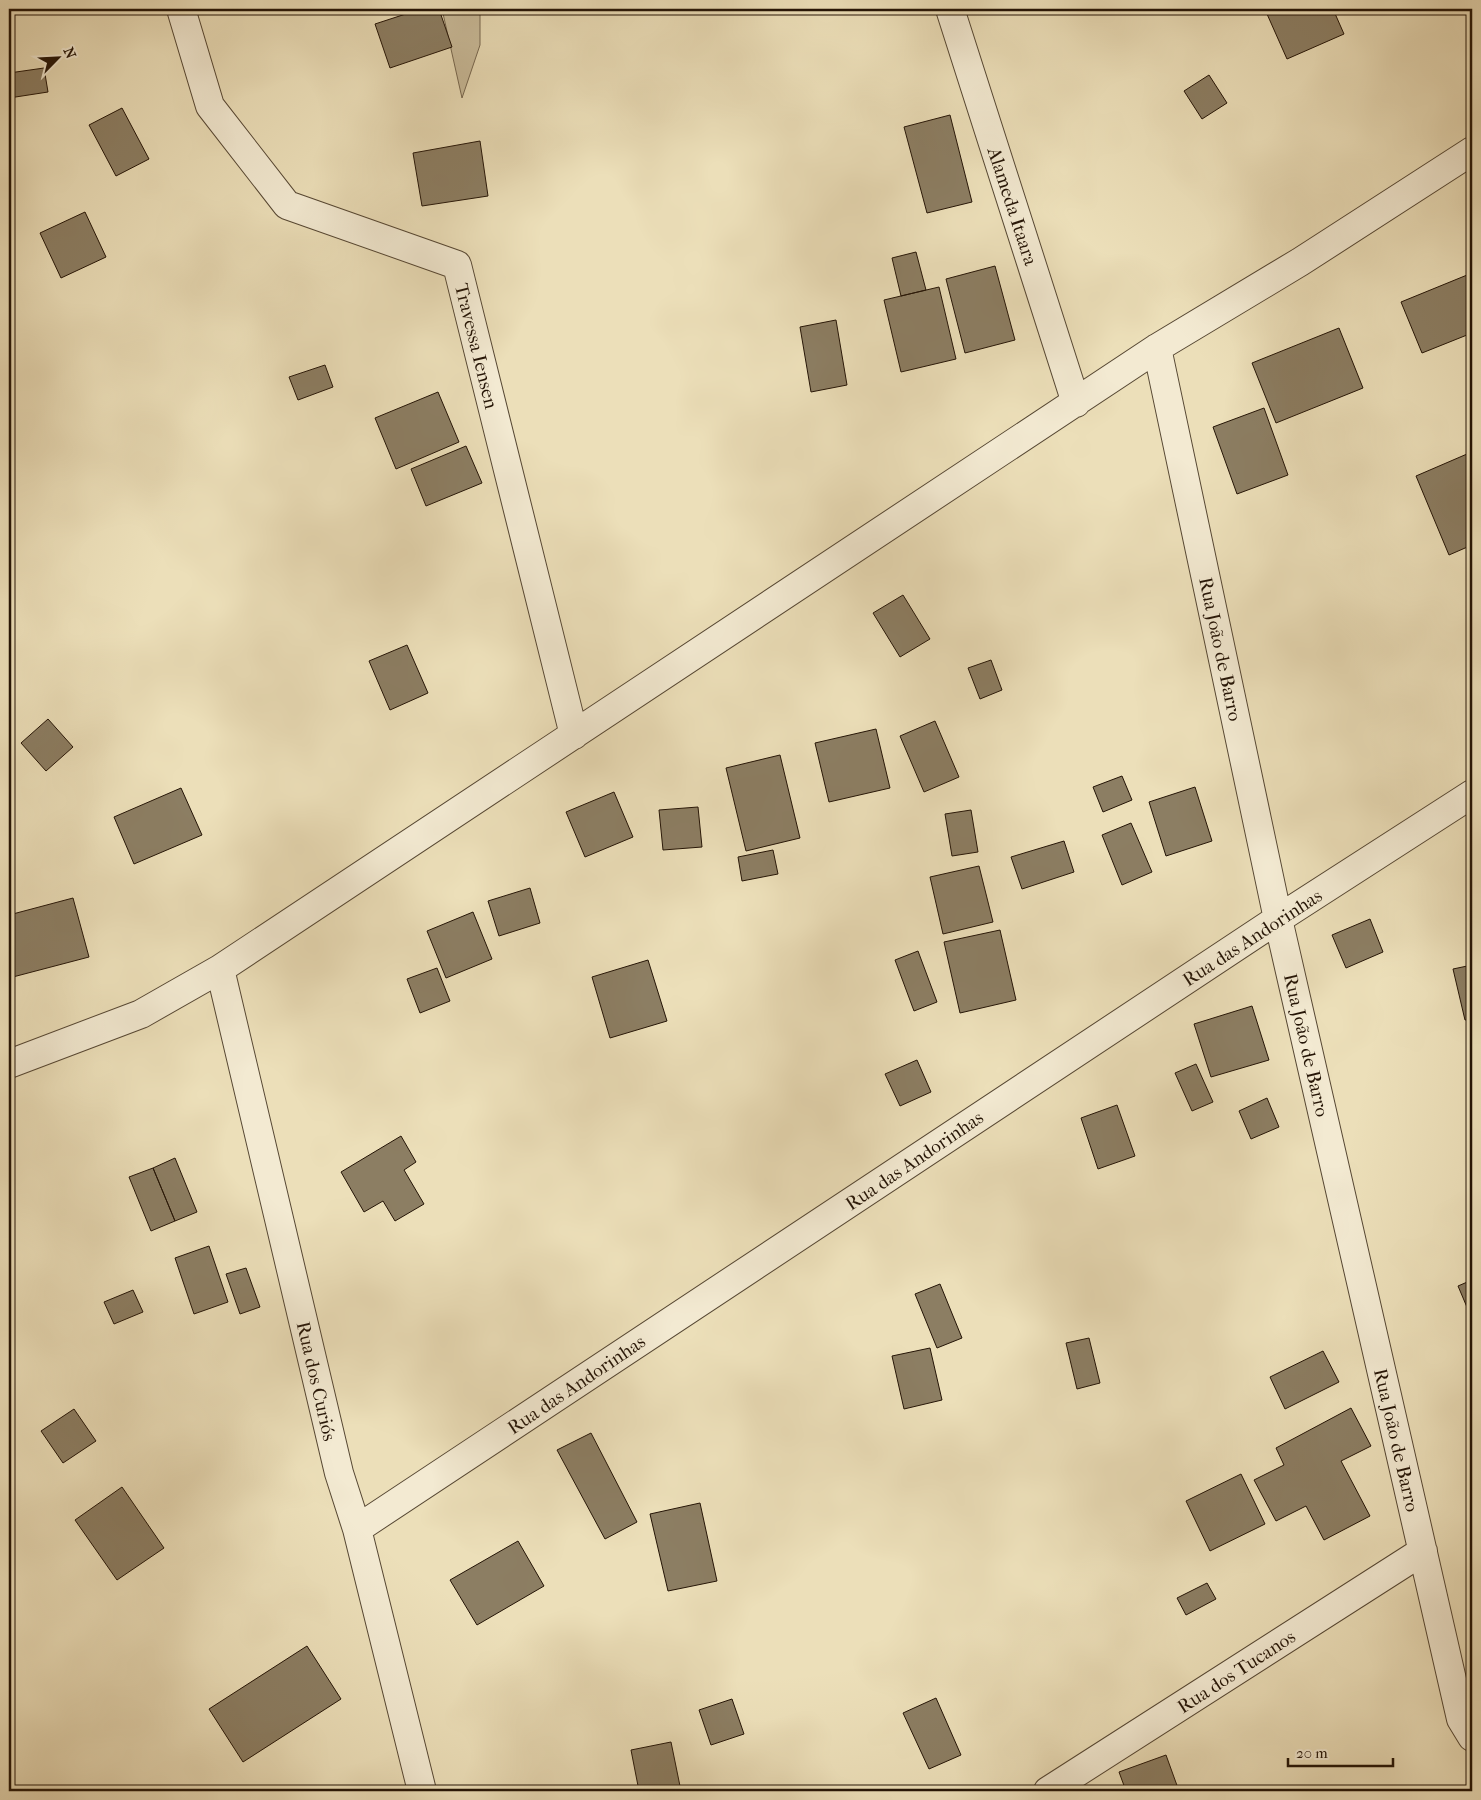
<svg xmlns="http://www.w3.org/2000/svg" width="1481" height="1800" font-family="'IM FELL French Canon',serif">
  <rect width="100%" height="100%" fill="#ecdfb9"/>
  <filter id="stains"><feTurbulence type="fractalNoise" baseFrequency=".004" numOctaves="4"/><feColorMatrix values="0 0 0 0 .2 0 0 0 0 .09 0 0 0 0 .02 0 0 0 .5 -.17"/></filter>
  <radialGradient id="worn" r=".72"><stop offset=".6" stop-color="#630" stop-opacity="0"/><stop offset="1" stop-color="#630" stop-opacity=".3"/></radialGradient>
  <path fill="#cabc9b" stroke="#776850" d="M442 9H480V45L462 98Z"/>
  <path fill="#8c7e63" stroke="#241406" d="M421 9H439L452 47 390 68 375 24Z
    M1278 9H1333L1344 34 1287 59 1267 14Z
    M44 68 48 92 9 98V73Z
    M1209 75 1227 103 1202 119 1184 91Z
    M122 108 149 159 116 176 89 125Z
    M950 115 972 202 927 213 904 127Z
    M480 141 488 196 422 206 413 153Z
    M85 212 106 257 61 278 40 233Z
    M916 252 926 290 901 296 892 258Z
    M995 266 1015 340 965 353 946 279Z
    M1472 273V333L1422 353 1401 302Z
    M939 287 956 359 901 372 884 300Z
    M836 320 847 385 811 392 800 327Z
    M1339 328 1363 388 1276 423 1252 363Z
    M325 365 333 387 298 400 289 377Z
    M438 392 459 442 396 469 375 418Z
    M1264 408 1288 475 1237 494 1213 427Z
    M466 446 482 483 426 506 411 469Z
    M1467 454 1472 466V545L1449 555 1416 476Z
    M903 595 930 639 900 657 873 613Z
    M407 645 428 693 390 710 369 661Z
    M991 660 1002 690 980 699 968 668Z
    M48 719 73 747 46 771 21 743Z
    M935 721 959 777 924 792 900 736Z
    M876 729 890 788 829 802 815 743Z
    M780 755 800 838 746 851 726 768Z
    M1122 776 1132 800 1103 812 1093 787Z
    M1195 787 1212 841 1166 856 1149 802Z
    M181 788 202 835 134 864 114 817Z
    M614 792 633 837 585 857 566 812Z
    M698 807 702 847 663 850 659 810Z
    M971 810 978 852 952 856 945 814Z
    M1131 823 1152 872 1122 885 1102 835Z
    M1064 841 1074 872 1022 889 1011 857Z
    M773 850 778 874 742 881 738 857Z
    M979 866 993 922 943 934 930 877Z
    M530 888 540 923 499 936 488 901Z
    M73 898 89 957 9 978V915Z
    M473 912 492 959 446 978 427 931Z
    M1370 919 1383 952 1346 968 1332 935Z
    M1000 930 1016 1000 960 1013 944 942Z
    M918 951 937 1002 914 1011 895 960Z
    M648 960 667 1021 610 1038 592 977Z
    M1472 965V1019L1465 1020 1453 969Z
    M437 968 450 1001 420 1013 407 979Z
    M1252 1006 1269 1060 1211 1077 1194 1024Z
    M917 1060 931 1092 900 1106 885 1074Z
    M1196 1064 1213 1102 1192 1111 1175 1073Z
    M1267 1098 1279 1127 1251 1139 1239 1111Z
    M1117 1105 1135 1156 1098 1169 1081 1118Z
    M401 1136 416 1162 404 1170 424 1204 395 1221 383 1201 364 1212 341 1172Z
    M175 1158 197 1212 175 1221 153 1168Z
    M153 1168 175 1221 151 1231 129 1177Z
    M209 1246 228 1302 194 1314 175 1258Z
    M246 1268 260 1307 240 1314 226 1274Z
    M1472 1280V1319L1458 1286Z
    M940 1284 962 1338 937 1348 915 1294Z
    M133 1290 143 1312 114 1324 104 1302Z
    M1089 1338 1100 1383 1077 1389 1066 1343Z
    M930 1348 942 1400 904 1409 892 1356Z
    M1323 1351 1339 1382 1285 1409 1270 1377Z
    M1351 1408 1371 1446 1341 1461 1370 1516 1324 1540 1306 1506 1276 1521 1254 1480 1284 1465 1276 1448Z
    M74 1409 96 1441 63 1463 41 1431Z
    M591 1433 637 1522 605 1539 557 1450Z
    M1241 1474 1265 1524 1210 1551 1186 1501Z
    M122 1487 164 1548 117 1580 75 1520Z
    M700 1503 717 1581 668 1591 650 1514Z
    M518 1541 544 1586 477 1625 450 1580Z
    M1207 1583 1216 1599 1186 1615 1177 1598Z
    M307 1646 341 1699 243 1762 209 1709Z
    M936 1698 961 1755 929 1769 903 1713Z
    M732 1699 744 1734 711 1745 699 1710Z
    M671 1742 681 1791H639L631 1750Z
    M1166 1755 1179 1791H1126L1119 1772Z
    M862 1786 864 1791H845Z"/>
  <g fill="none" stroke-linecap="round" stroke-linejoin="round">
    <defs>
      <path id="minor" d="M181 9 210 106 287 205 457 265 574 735
        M950 9 1076 403
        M1157 348 1278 919 1461 1719 1472 1737
        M220 969 339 1473 357 1529 422 1791
        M9 1064 141 1014 220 969 1157 348 1300 262 1472 151
        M357 1529 1278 919 1472 794
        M1048 1791 1423 1551"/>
    </defs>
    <use href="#minor" stroke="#564733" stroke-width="30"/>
    <use href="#minor" stroke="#f3ead2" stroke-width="28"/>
  </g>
  <g text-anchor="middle" stroke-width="4" stroke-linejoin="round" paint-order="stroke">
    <g font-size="19" fill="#241406" stroke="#f3ead2">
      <text transform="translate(1013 206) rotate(72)" y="7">Alameda Itaara</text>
      <text transform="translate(477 346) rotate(76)" y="7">Travessa Iensen</text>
      <text transform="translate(1221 649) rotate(78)" y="7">Rua João de Barro</text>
      <text transform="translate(1252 937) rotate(-33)" y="7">Rua das Andorinhas</text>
      <text transform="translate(1307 1045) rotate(77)" y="7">Rua João de Barro</text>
      <text transform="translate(914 1160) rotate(-34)" y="7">Rua das Andorinhas</text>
      <text transform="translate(317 1381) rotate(77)" y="7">Rua dos Curiós</text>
      <text transform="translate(576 1384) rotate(-34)" y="7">Rua das Andorinhas</text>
      <text transform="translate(1397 1440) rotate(77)" y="7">Rua João de Barro</text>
      <text transform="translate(1236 1671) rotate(-33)" y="7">Rua dos Tucanos</text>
    </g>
  </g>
  <rect width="1481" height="1800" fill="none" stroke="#ecdfb9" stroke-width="30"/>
  <rect x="10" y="10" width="1461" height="1780" fill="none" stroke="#241406" stroke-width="2.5"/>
  <rect x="15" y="15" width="1451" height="1770" fill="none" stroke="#241406"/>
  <g transform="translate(58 58) rotate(66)" stroke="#f3ead2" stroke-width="4" paint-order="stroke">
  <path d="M0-4L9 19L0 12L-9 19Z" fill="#241406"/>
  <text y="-8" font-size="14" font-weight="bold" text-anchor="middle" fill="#241406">N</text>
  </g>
  <path d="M1288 1758v8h105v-8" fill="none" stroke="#241406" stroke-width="2.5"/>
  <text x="1296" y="1758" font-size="15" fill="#241406" stroke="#f3ead2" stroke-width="4" paint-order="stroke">20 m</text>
  <rect width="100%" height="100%" filter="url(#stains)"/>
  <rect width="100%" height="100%" fill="url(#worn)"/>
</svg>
